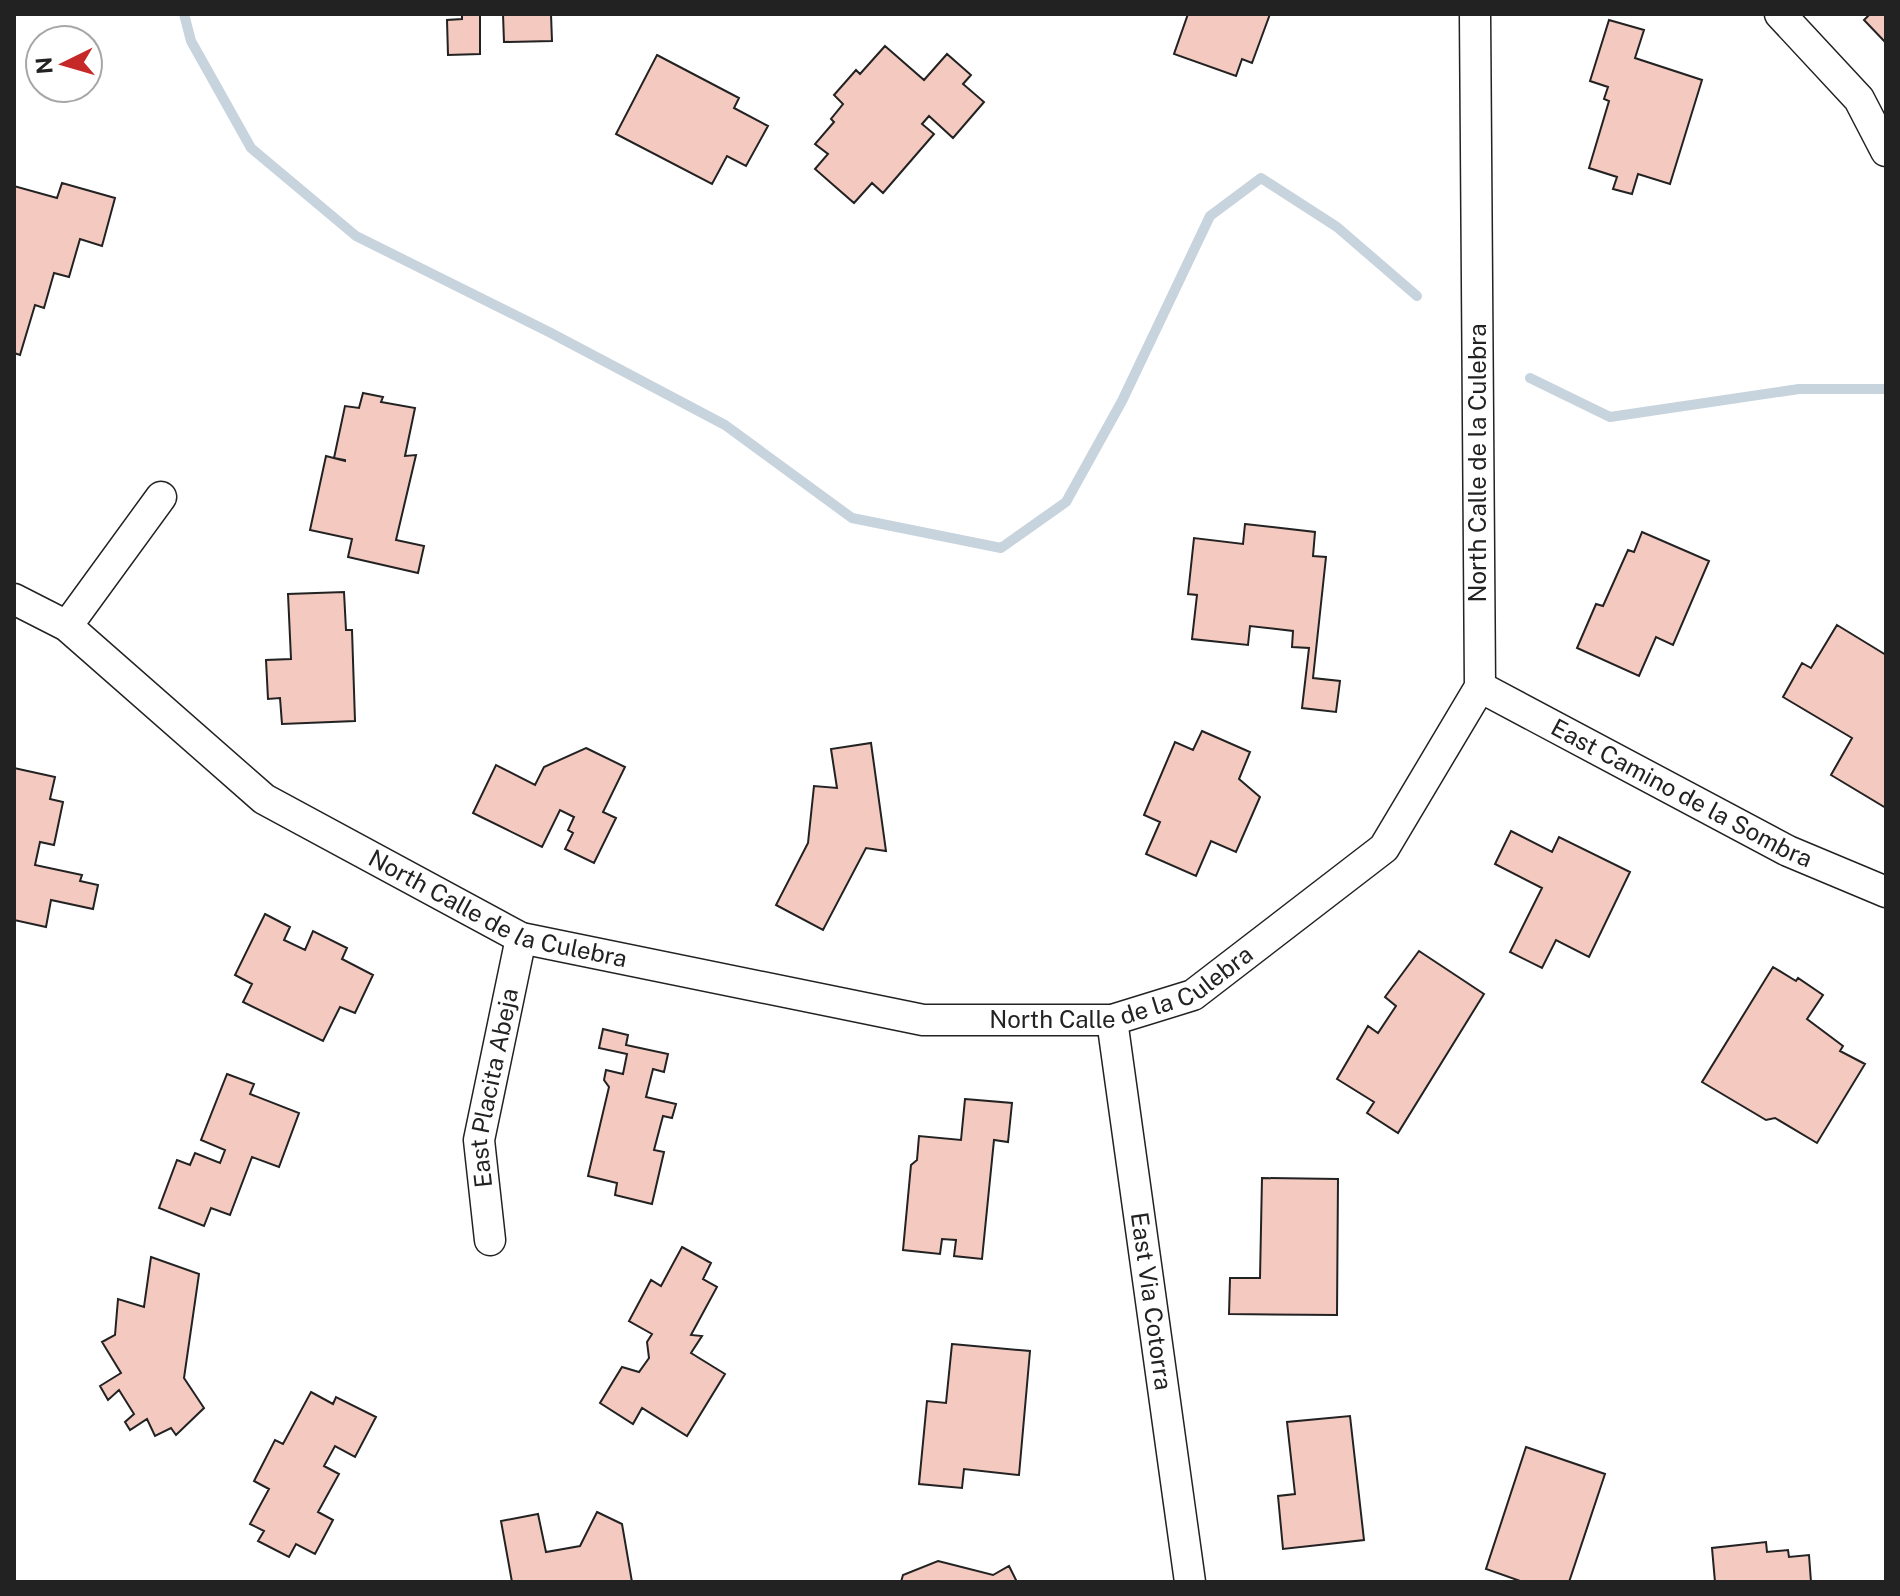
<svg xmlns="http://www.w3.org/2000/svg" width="1900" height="1596" font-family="'Public Sans',sans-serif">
  <rect width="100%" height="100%" fill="#fff"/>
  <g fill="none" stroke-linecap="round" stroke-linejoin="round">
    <path stroke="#c7d3dd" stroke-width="10" d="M184 14 191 41 251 148 356 236 549 332 725 425 852 518 1001 548 1066 502 1122 401 1210 216 1261 178 1337 227 1417 296
      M1530 378 1610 417 1799 389H1886"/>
  </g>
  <path fill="#f3c9c0" stroke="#222" stroke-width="2" d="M462 14H480V54L448 55 447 20 462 19Z
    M503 14H551L552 41 504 42Z
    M1188 14H1270L1252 63 1242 59 1236 76 1174 54Z
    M1870 14H1886V43L1864 20Z
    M1609 20 1644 30 1635 58 1702 80 1670 184 1638 174 1632 194 1613 189 1617 177 1589 168 1609 101 1604 99 1608 87 1590 81Z
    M885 46 924 80 947 54 971 75 963 84 984 102 953 138 929 116 922 124 934 134 883 193 872 183 854 203 815 169 828 154 815 144 834 122 831 119 843 104 834 95 856 70 860 74Z
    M657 55 739 98 734 108 768 126 746 166 727 156 712 184 616 134Z
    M62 183 115 198 102 246 80 239 69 277 54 273 44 308 35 305 20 355 14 353V186L57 198Z
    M363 393 383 397 381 402 415 408 405 456 416 455 396 540 424 546 418 573 348 557 352 539 310 530 326 456 345 461V460L334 458 345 406 359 408Z
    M1245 524 1315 532 1313 556 1326 557 1313 678 1340 681 1336 712 1302 708 1309 648 1292 647 1293 631 1250 626 1248 645 1192 639 1197 595 1188 594 1194 538 1243 544Z
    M1642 532 1709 561 1673 645 1656 637 1639 676 1577 648 1596 604 1603 606 1628 550 1634 552Z
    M344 592 346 630H352L355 721 282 724 280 698 268 699 266 660 291 659 288 594Z
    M1837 625 1886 655V808L1831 775 1852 738 1783 697 1802 663 1811 668Z
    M1202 731 1250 752 1239 779 1260 797 1236 852 1211 841 1196 876 1146 854 1160 822 1144 815 1175 742 1193 750Z
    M871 743 886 851 866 848 823 930 776 905 808 843 814 786 837 788 831 749Z
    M586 748 625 767 603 812 616 818 594 863 565 849 573 833 568 830 574 817 560 810 542 847 473 813 496 765 535 785 544 767Z
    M14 768 55 777 50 799 63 802 54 845 40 842 35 865 82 875 80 881 98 885 93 909 51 900 46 927 14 920Z
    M1511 831 1552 852 1559 837 1630 872 1589 957 1556 940 1542 968 1510 952 1542 888 1495 864Z
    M265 914 290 927 284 940 305 950 313 931 347 948 342 959 373 975 355 1013 340 1007 323 1041 243 1002 252 984 235 975Z
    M1419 951 1484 994 1398 1133 1367 1113 1374 1102 1337 1079 1368 1026 1378 1033 1396 1006 1385 997Z
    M1773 967 1796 981 1798 978 1823 995 1807 1019 1843 1046 1840 1051 1865 1064 1817 1143 1775 1118 1766 1120 1702 1082Z
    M603 1029 628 1035 626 1045 668 1054 664 1072 653 1069 646 1097 676 1104 672 1118 663 1116 654 1150 664 1152 652 1204 615 1195 617 1183 588 1176 609 1087 604 1080 606 1070 623 1074 627 1054 599 1048Z
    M227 1074 254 1084 250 1094 299 1113 279 1167 252 1157 230 1215 211 1208 204 1226 159 1208 177 1160 190 1165 195 1153 220 1163 225 1150 201 1140Z
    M965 1099 1012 1103 1008 1142 994 1140 982 1259 954 1256 956 1240 942 1239 940 1254 903 1250 911 1165 917 1160 919 1136 961 1140Z
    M1262 1178 1338 1179 1337 1315 1229 1314 1230 1278H1260Z
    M682 1247 711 1263 703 1279 717 1287 691 1335 702 1336 691 1353 725 1374 687 1436 642 1408 633 1424 600 1403 622 1367 639 1372 649 1358 647 1342 652 1334 629 1321 651 1280 661 1286Z
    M151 1257 199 1274 184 1378 204 1408 176 1435 171 1428 155 1436 147 1419 130 1430 125 1422 134 1414 119 1390 108 1400 100 1386 121 1373 102 1342 115 1335 118 1299 144 1307Z
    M952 1344 1030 1351 1019 1475 964 1469 962 1488 919 1484 927 1401 946 1403Z
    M311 1392 333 1404 336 1397 376 1417 355 1457 335 1446 324 1466 339 1474 318 1512 333 1520 315 1554 296 1544 289 1557 258 1541 264 1531 250 1524 269 1489 254 1481 275 1440 283 1444Z
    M1350 1416 1364 1540 1283 1549 1278 1496 1295 1494 1287 1422Z
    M1526 1447 1605 1474 1569 1582H1523L1486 1569Z
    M597 1512 622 1524 632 1582H512L501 1521 538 1514 546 1552 580 1546Z
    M1766 1542 1767 1552 1788 1550 1789 1557 1809 1555 1811 1582H1715L1712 1548Z
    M938 1561 993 1575 1009 1566 1017 1582H901L903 1575Z"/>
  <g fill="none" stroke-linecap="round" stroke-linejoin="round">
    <defs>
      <g id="street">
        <path d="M1780 14 1859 99 1886 151"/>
        <path id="s1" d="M14 599 67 626 264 799 521 938 923 1020H1112L1193 995 1384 848 1480 687 1475 14"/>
        <path d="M67 626 161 497"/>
        <path id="s2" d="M1480 687 1788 851 1886 892"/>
        <path id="s3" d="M1112 1020 1190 1582"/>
        <path id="s4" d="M490 1240 479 1140 521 938"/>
      </g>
    </defs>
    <use href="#street" stroke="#222" stroke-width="33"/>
    <use href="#street" stroke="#fff" stroke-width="30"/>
  </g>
  <g text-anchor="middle" stroke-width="6" stroke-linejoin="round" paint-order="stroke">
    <g font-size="24" fill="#222" stroke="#fff">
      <text transform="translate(1478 463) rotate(-90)" y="8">North Calle de la Culebra</text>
      <text dy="8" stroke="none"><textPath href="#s2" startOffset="228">East Camino de la Sombra</textPath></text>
      <text dy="8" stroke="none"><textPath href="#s1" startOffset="582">North Calle de la Culebra</textPath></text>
      <text dy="8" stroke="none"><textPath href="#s1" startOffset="1230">North Calle de la Culebra</textPath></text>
      <text dy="8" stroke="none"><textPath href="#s4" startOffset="154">East Placita Abeja</textPath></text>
      <text dy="8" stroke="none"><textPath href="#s3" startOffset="284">East Via Cotorra</textPath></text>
    </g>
  </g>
  <rect width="1900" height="1596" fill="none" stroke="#222222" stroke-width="32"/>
  <g transform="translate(64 64) rotate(265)"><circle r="38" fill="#ffffff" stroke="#a7a7a7" stroke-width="2"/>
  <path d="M0-6L14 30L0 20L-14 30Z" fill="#c62828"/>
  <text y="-12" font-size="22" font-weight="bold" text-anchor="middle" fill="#222222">N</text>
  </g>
</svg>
